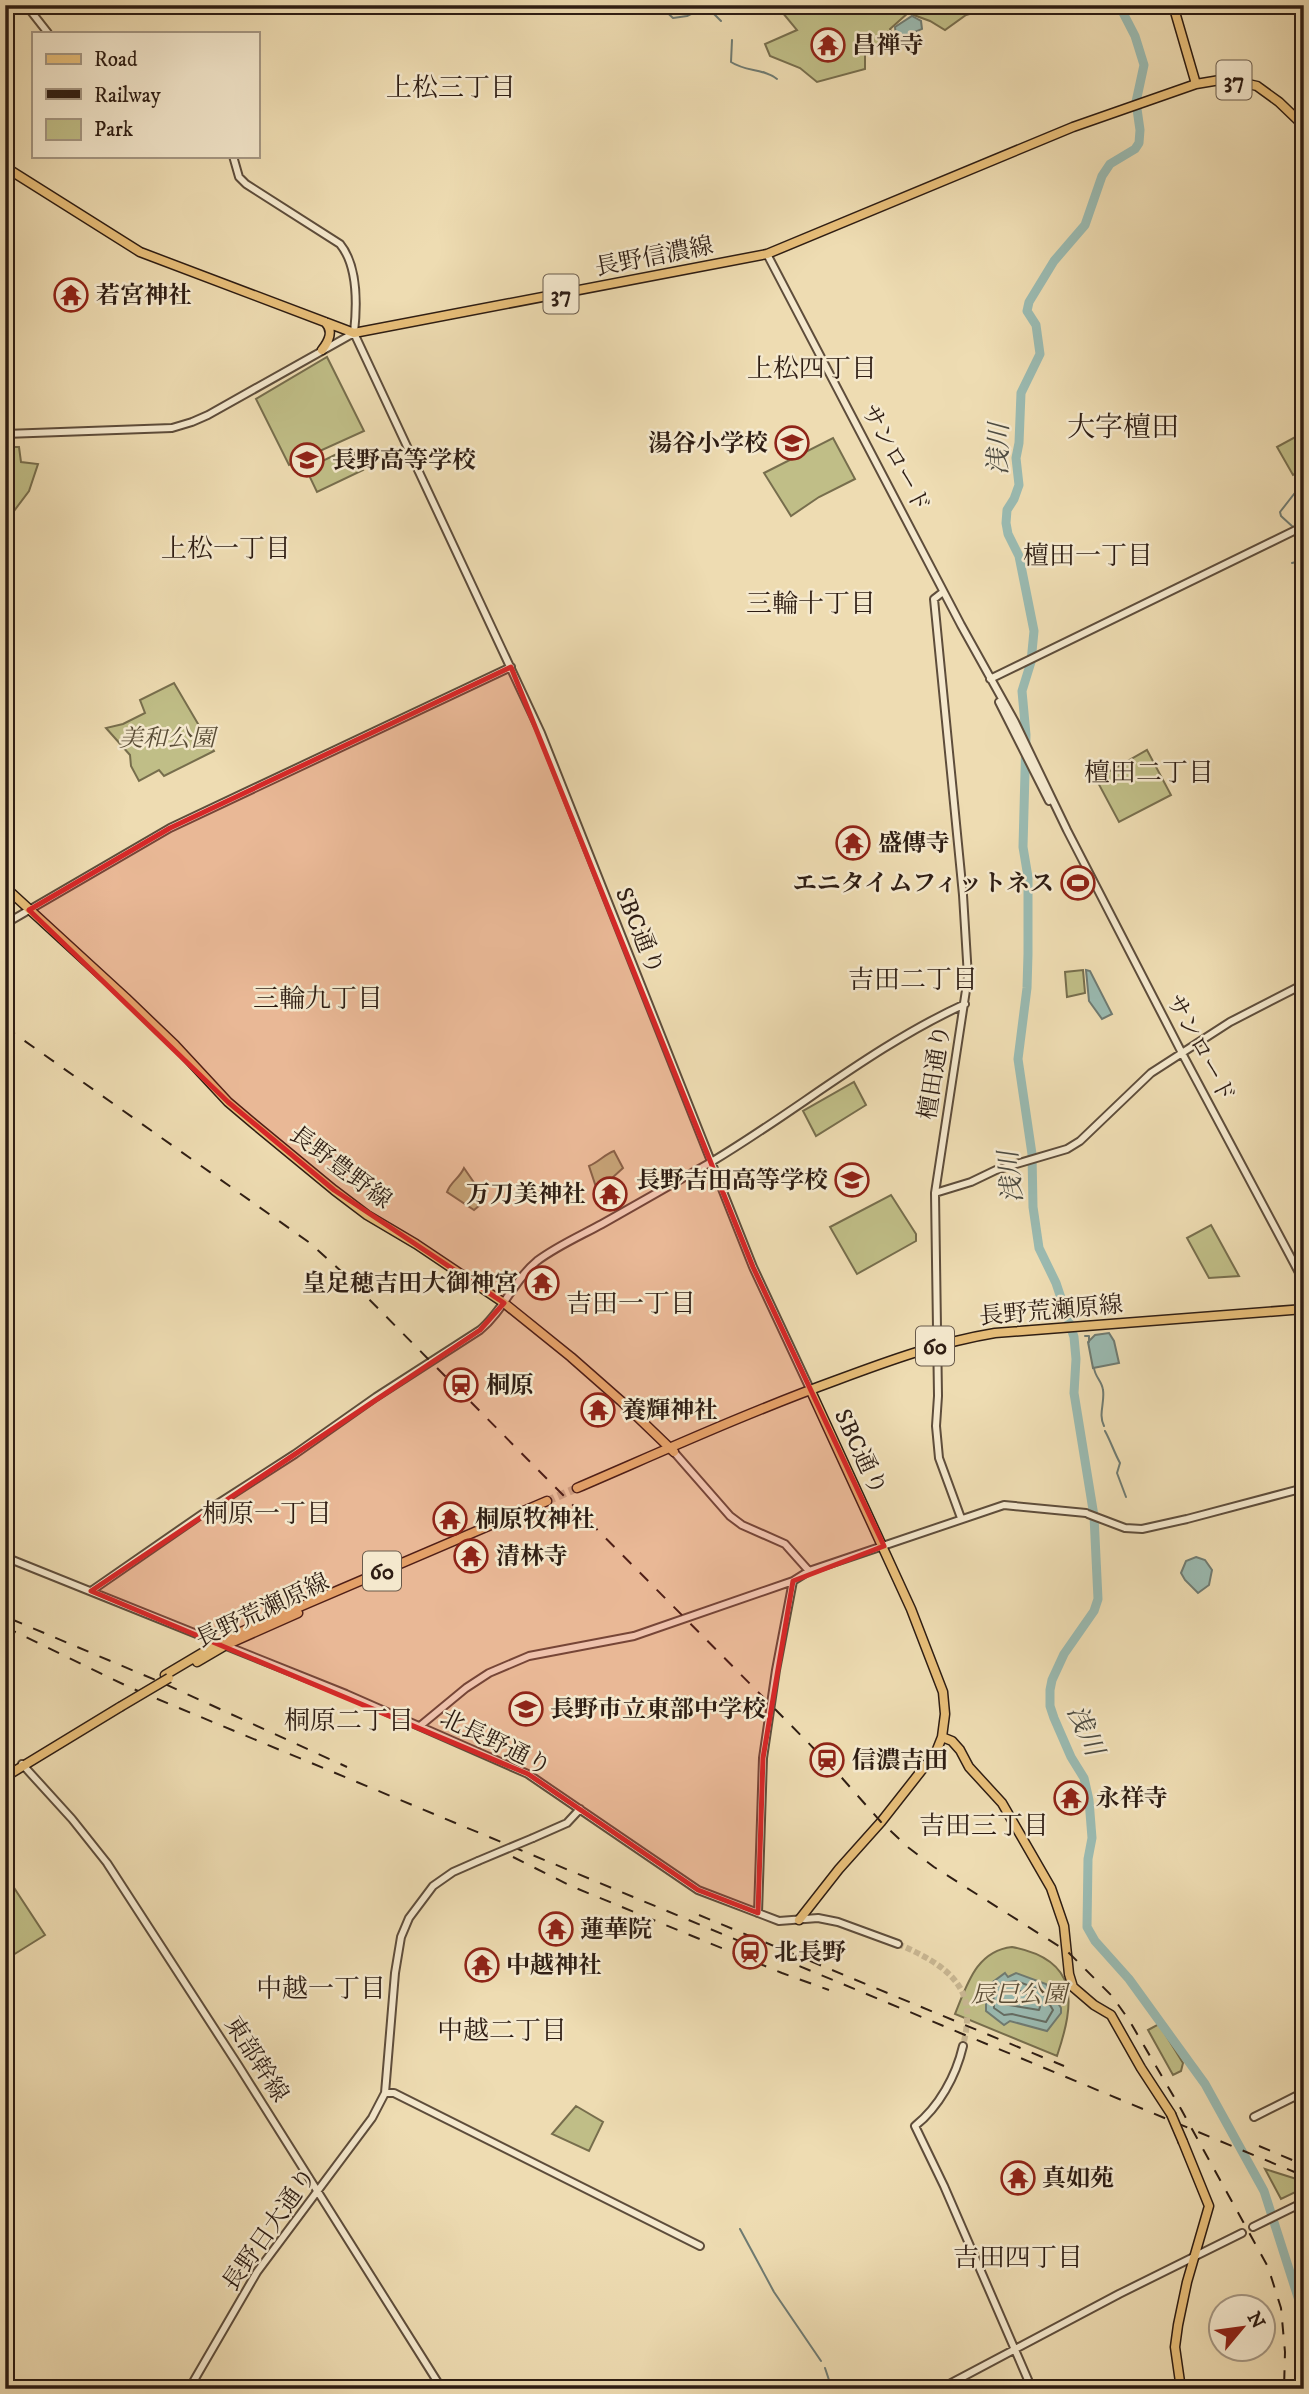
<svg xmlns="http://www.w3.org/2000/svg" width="1309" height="2394" font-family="'IM FELL DW Pica','Noto Serif JP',serif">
  <rect width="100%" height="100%" fill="#eedcb2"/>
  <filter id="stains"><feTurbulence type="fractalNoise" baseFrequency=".00286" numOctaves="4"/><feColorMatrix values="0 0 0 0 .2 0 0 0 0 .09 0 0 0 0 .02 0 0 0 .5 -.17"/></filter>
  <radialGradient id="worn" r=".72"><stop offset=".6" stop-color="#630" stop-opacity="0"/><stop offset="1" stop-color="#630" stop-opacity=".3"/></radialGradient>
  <path fill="#c0be87" stroke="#776e4d" stroke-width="2" d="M784 5H977V12L966 15 945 30 930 21 908 13 890 29 895 41 865 50V69L817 82 800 68 770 56 765 44 797 30 782 12Z
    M327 357 364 431 289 465 256 399Z
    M1297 436 1304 449V469L1293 475 1277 447Z
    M833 438 855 479 819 497 791 516 764 473Z
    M5 447H19L21 462 38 464 29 491 5 523Z
    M351 447 363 470 317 492 306 469Z
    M174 683 214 751 164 776 159 770 139 781 131 766 130 755 106 728 123 724 145 713 140 700Z
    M1147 750 1171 795 1119 822 1096 779Z
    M1083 970 1085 993 1067 997 1065 972Z
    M854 1082 866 1105 816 1136 803 1111Z
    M614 1151 623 1168 611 1179 596 1187 589 1166C599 1162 605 1154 614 1151Z
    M464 1168 486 1200 474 1210 447 1192C451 1181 459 1179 464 1168Z
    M891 1195 916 1234V1241L857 1274 830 1227Z
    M1211 1225 1239 1276 1209 1278 1187 1238Z
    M5 1874 45 1935 5 1960Z
    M1012 1947C1080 1960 1075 2002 1057 2056L955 2014C967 1985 976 1951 1012 1947Z
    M1159 2024 1183 2063 1181 2071 1173 2075 1148 2030Z
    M576 2106 603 2122 589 2151 552 2134Z
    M1265 2169 1303 2181 1304 2188 1281 2199Z"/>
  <path fill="#9abab1" stroke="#6f7b72" stroke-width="2" d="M912 16 921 21 922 29 901 38 896 37 895 27Z
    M1086 970 1090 971 1112 1014 1102 1019 1089 1001Z
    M1109 1333 1114 1341 1119 1363 1093 1368 1088 1342 1095 1335Z
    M1196 1557 1205 1560 1212 1570 1209 1585 1198 1593 1185 1580 1181 1573 1186 1561Z
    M1005 1973 1008 1977 1016 1973 1046 1984 1061 2008V2013L1047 2031 1010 2021 1004 2025 986 2011V1987Z"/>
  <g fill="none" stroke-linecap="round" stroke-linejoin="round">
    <path stroke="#646c62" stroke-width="2" d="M1016 1981 1041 1990 1053 2010 1046 2022 1012 2014 1004 2015 994 2008 993 1990 1002 1983Z
      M1017 1990 1035 1997 1040 2007 1039 2010 1003 2004V1993Z"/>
    <path stroke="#6f7b72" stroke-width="2" d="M659 5 673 18 687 16 695 12
      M712 12 721 21
      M732 40 731 62C746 72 763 68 777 79
      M1293 527 1281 516 1280 512 1294 494 1304 486
      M1292 563 1304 560
      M1085 1336H1089V1342
      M1074 1337 1076 1336
      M1094 1368C1095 1377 1102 1381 1103 1390 1105 1403 1098 1414 1104 1426
      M1105 1431C1111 1442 1114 1452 1120 1463L1117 1473 1126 1497
      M740 2229 774 2292 821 2361
      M825 2368 832 2389"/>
    <path stroke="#9abab1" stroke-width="9" d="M1119 5 1135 36 1144 65 1136 102 1140 130 1139 143 1135 149 1110 164 1102 176 1085 225 1054 261 1029 302 1027 311 1036 325 1040 354 1021 393 1019 443 1016 458 1019 485 1014 499 1007 510 1006 523 1008 534 1019 556 1034 631 1031 662 1022 691 1026 735 1023 847 1028 877V954L1027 988 1018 1059 1032 1154 1033 1207 1039 1248 1056 1283 1074 1337 1076 1359 1074 1393 1094 1516 1098 1599 1094 1611 1064 1654 1052 1680 1050 1690V1706L1054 1718 1071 1757 1084 1778 1089 1800 1092 1838 1088 1859 1087 1927 1095 1941 1129 1979 1205 2084 1264 2191 1304 2316"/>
    <path stroke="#c8b692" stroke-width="6" stroke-dasharray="6 3" stroke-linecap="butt" d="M898 1944C930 1958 970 1977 967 2019 967 2028 965 2037 963 2046"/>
    <path stroke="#c8b692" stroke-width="8" stroke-dasharray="8 4" stroke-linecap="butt" d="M547 1501 577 1488"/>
    <defs>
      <path id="minor" d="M26 5 48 33
        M233 156 239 177 246 184 340 244C358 266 357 306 354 333L541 733 753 1267 810 1389
        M767 254 961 625 1015 722 1067 830 1182 1053 1304 1282
        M5 434 172 428 192 422 208 415 354 333
        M943 592 934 599 963 895 968 977 935 1193 938 1396 936 1426 939 1458 961 1518
        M990 679 1304 526
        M999 702 1049 801
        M5 924 170 828 511 667
        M935 1193 971 1182 996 1170 1067 1149 1080 1141 1151 1073 1230 1022 1304 984
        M674 1452 730 1516 742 1525 785 1544 809 1571
        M1088 1514 1125 1528 1142 1529 1187 1519 1304 1488
        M5 1557 346 1694 528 1774 698 1890 779 1921 818 1918 838 1922 898 1944
        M91 1591 208 1510 295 1454 376 1397 480 1330C503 1311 514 1280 537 1261 557 1246 580 1236 602 1224 639 1203 676 1182 713 1161 798 1110 875 1045 965 1004
        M420 1726 466 1688 489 1673 529 1656 634 1636 793 1581
        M22 1764 72 1819 107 1863 238 2065 442 2389
        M533 1838 567 1823 580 1809
        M758 1913 763 1758 776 1670 793 1581 809 1571 1004 1505 1086 1513
        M963 2046C956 2076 939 2107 915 2126L944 2186 1032 2389
        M385 2093H394L700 2246
        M1254 2117 1304 2092
        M1253 2227 1304 2202
        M189 2389 257 2272 372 2118 385 2093 395 1973 401 1937 409 1918 433 1886 453 1872 478 1861
        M940 2389 1119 2294 1242 2233"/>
      <path id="major" d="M1173 5 1196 84
        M5 167 140 252 354 333 767 254 1073 127 1196 84 1226 79 1257 86 1279 102 1304 126
        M322 350C329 341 334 331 325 322
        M5 887 126 998 175 1045 228 1102 254 1124 334 1190 367 1215 416 1244 504 1303 571 1357 621 1401 674 1452
        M577 1488C663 1451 749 1412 837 1380 888 1361 940 1342 995 1333L1304 1309
        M197 1662 226 1645 298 1613
        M165 1675 229 1637 547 1501
        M942 1737 952 1741 960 1750 969 1767 1002 1803 1051 1888 1064 1926 1069 1974 1073 1987 1094 2005 1111 2015 1141 2068 1171 2114
        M5 1777 120 1707
        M799 1920 839 1869 881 1822 936 1752 942 1737 945 1714 943 1692 911 1609 810 1389
        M1181 2389 1175 2347 1178 2325 1187 2282 1209 2206 1183 2142"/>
    </defs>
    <use href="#minor" stroke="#5e4d3b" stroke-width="10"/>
    <use href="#major" stroke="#2e1d13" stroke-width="11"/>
    <use href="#minor" stroke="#f4e8cd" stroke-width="6"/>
    <use href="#major" stroke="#e7be79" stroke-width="8"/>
    <path stroke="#2e1d13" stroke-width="2" stroke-dasharray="12 12" stroke-linecap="butt" d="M5 1027 310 1243 342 1272 771 1705 834 1769 881 1822 909 1848 934 1867 1068 1952 1112 1996 1129 2020 1181 2109 1268 2267 1281 2308 1285 2352 1284 2389
      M11 1619 165 1684 347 1767
      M5 1627 131 1688 1304 2176
      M513 1857 571 1886 782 1973 829 1990
      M699 1915 1064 2066
      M1259 2146 1304 2165"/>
    <defs>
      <path id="minor-bridge" d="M478 1861 533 1838"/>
      <path id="major-bridge" d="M120 1707 169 1678
        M1171 2114 1183 2142"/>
    </defs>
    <use href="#minor-bridge" stroke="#5e4d3b" stroke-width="10" stroke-linecap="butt"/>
    <use href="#major-bridge" stroke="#2e1d13" stroke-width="11" stroke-linecap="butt"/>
    <use href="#minor-bridge" stroke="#f4e8cd" stroke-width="6"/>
    <use href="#major-bridge" stroke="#e7be79" stroke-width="8"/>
  </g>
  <path fill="#d62828" fill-opacity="0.2" stroke="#d62828" stroke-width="5" stroke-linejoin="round" d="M511 667 753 1267 884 1546 793 1581 763 1758 758 1913 698 1890 528 1774 91 1591 480 1330 504 1303 334 1190 228 1102 29 910 170 828Z"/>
  <defs>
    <symbol id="temple-ring" viewBox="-11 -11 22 22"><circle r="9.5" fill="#f4e8cd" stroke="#8f2418" stroke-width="1.5"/><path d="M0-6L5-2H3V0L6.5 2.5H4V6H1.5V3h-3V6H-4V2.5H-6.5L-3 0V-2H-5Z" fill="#8f2418"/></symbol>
    <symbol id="school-ring" viewBox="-11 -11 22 22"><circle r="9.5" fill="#f4e8cd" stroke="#8f2418" stroke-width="1.5"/><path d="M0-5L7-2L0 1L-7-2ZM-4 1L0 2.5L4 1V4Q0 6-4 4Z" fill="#8f2418"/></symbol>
    <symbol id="stadium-ring" viewBox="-11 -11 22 22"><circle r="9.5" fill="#f4e8cd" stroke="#8f2418" stroke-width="1.5"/><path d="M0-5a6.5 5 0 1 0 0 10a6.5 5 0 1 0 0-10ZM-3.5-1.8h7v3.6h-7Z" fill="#8f2418"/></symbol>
    <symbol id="station-ring" viewBox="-11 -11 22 22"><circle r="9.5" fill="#f4e8cd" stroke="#8f2418" stroke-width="1.5"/><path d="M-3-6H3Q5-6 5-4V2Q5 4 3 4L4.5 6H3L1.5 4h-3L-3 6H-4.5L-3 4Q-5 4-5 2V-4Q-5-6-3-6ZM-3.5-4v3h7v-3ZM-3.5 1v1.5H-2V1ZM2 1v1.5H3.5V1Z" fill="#8f2418"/></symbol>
  </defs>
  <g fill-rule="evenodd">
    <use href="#temple-ring" x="809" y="26" width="38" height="38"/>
    <use href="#temple-ring" x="52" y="276" width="38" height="38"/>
    <use href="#school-ring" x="773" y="424" width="38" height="38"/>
    <use href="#school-ring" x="288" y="441" width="38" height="38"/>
    <use href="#temple-ring" x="834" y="824" width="38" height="38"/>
    <use href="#stadium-ring" x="1059" y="864" width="38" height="38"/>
    <use href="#school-ring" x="833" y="1161" width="38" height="38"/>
    <use href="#temple-ring" x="591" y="1175" width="38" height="38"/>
    <use href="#temple-ring" x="523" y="1264" width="38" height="38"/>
    <use href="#station-ring" x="442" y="1366" width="38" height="38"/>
    <use href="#temple-ring" x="579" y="1391" width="38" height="38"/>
    <use href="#temple-ring" x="431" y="1500" width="38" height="38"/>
    <use href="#temple-ring" x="452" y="1537" width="38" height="38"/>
    <use href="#school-ring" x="507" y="1690" width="38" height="38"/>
    <use href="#station-ring" x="808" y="1741" width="38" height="38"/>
    <use href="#temple-ring" x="1052" y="1779" width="38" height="38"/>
    <use href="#temple-ring" x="537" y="1910" width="38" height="38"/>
    <use href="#station-ring" x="731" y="1933" width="38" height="38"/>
    <use href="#temple-ring" x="463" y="1946" width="38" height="38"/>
    <use href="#temple-ring" x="999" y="2159" width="38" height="38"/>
  </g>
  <g text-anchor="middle" stroke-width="5" stroke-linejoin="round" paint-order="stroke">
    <g fill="#f4e8cd" stroke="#695a4b" stroke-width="2">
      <rect x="1216.5" y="60.5" width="35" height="39" rx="5"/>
      <rect x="543.5" y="274.5" width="35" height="39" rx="5"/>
      <rect x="916" y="1326.5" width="38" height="39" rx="5"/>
      <rect x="363" y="1551.5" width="38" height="39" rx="5"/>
    </g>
    <g font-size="23" font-weight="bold" fill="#2e1d13">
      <text x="1234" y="88">37</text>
      <text x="561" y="302">37</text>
      <text x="935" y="1354">60</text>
      <text x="382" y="1579">60</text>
    </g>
    <g font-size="24" font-weight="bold" fill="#2e1d13" stroke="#f4e8cd" text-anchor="start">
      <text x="852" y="53">昌禅寺</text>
      <text x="96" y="303">若宮神社</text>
      <text x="768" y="451" text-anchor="end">湯谷小学校</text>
      <text x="332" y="468">長野高等学校</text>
      <text x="878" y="851">盛傳寺</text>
      <text x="1054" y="891" text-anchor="end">エニタイムフィットネス</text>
      <text x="828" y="1188" text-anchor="end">長野吉田高等学校</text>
      <text x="586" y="1202" text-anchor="end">万刀美神社</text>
      <text x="518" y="1291" text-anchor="end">皇足穂吉田大御神宮</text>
      <text x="486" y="1393">桐原</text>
      <text x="622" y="1418">養輝神社</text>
      <text x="475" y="1527">桐原牧神社</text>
      <text x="496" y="1564">清林寺</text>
      <text x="550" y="1717">長野市立東部中学校</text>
      <text x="852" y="1768">信濃吉田</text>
      <text x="1096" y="1806">永祥寺</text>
      <text x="580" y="1937">蓮華院</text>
      <text x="774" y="1960">北長野</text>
      <text x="506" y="1973">中越神社</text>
      <text x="1042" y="2186">真如苑</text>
    </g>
    <g font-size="24" fill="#2e1d13" stroke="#f4e8cd">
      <text transform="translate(654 256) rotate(-11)" y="8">長野信濃線</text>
      <text transform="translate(896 458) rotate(62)" y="8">サンロード</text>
      <text transform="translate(640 931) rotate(68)" y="8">SBC通り</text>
      <text transform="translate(1201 1048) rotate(62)" y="8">サンロード</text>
      <text transform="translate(934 1072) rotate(-81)" y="8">檀田通り</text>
      <text transform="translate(341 1167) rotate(37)" y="8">長野豊野線</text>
      <text transform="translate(1051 1310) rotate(-5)" y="8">長野荒瀬原線</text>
      <text transform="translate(861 1452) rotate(65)" y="8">SBC通り</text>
      <text transform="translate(262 1610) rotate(-25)" y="8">長野荒瀬原線</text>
      <text transform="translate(496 1742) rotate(26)" y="8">北長野通り</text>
      <text transform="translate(257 2059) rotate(57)" y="8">東部幹線</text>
      <text transform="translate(269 2229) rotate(-55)" y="8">長野日大通り</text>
    </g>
    <g font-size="24" font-style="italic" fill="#5a4d36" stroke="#f4e8cd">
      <text x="167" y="746">美和公園</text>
      <text x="1019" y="2002">辰巳公園</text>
    </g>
    <g font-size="26" fill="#2e1d13" stroke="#f4e8cd">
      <text x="451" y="96">上松三丁目</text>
      <text x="812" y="377">上松四丁目</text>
      <text x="226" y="557">上松一丁目</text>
      <text x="1088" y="564">檀田一丁目</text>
      <text x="811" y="612">三輪十丁目</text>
      <text x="1149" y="781">檀田二丁目</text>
      <text x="913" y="988">吉田二丁目</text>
      <text x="318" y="1007">三輪九丁目</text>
      <text x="631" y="1312">吉田一丁目</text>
      <text x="267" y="1522">桐原一丁目</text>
      <text x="349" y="1729">桐原二丁目</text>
      <text x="984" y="1834">吉田三丁目</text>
      <text x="321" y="1997">中越一丁目</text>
      <text x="502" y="2039">中越二丁目</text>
      <text x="1018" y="2266">吉田四丁目</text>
    </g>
    <g font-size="26" font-style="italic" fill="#4e4c42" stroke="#f4e8cd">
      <text transform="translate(998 449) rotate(-89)" y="9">浅川</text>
      <text transform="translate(1010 1177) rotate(-96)" y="9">浅川</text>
      <text transform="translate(1086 1730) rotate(66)" y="9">浅川</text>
    </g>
    <g font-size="28" fill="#2e1d13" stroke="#f4e8cd">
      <text x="1123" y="436">大字檀田</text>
    </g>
  </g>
  <rect width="1309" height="2394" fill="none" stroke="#eedcb2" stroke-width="28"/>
  <rect x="7" y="7" width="1295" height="2380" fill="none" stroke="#2e1d13" stroke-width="3.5"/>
  <rect x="14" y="14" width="1281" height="2366" fill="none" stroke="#2e1d13" stroke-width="2"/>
  <rect x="32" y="32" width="228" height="126" fill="#f4e8cd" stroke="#a59783" stroke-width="2"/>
  <rect x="46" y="54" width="35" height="10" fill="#e7be79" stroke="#a59783" stroke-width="2"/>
  <text x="94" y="66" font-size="21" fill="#2e1d13">Road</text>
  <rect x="46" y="89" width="35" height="10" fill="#2e1d13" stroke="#a59783" stroke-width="2"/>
  <text x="94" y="102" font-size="21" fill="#2e1d13">Railway</text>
  <rect x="46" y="119" width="35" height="21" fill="#c0be87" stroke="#a59783" stroke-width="2"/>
  <text x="94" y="136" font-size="21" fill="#2e1d13">Park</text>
  <g transform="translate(1242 2328) rotate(61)"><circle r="33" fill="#f4e8cd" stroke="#a59783" stroke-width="2"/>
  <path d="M0-5L12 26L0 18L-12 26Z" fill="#8f2418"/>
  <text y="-10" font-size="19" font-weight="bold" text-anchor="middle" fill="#2e1d13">N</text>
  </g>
  <rect width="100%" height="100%" filter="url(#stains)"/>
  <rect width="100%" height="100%" fill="url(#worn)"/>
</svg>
